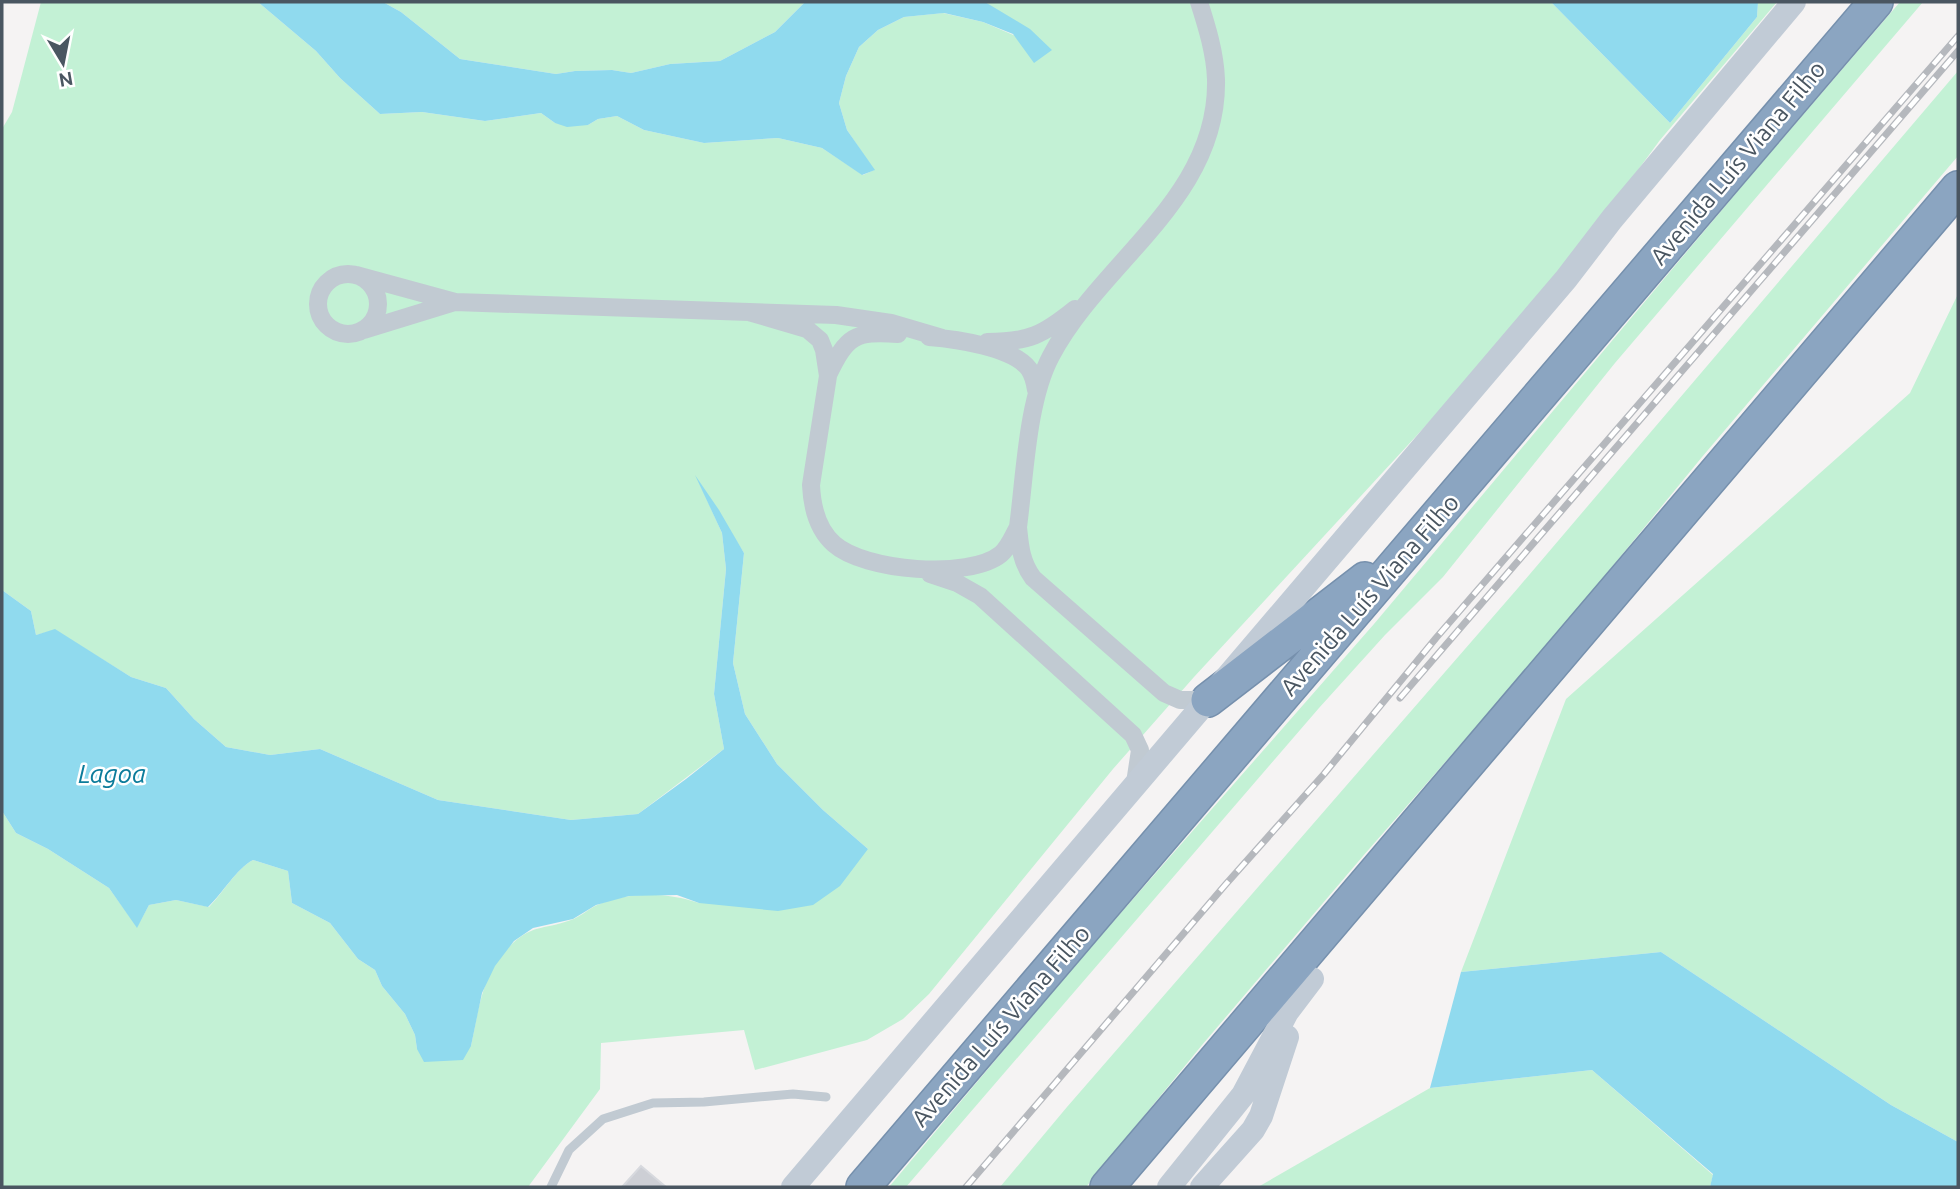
<svg xmlns="http://www.w3.org/2000/svg" width="1960" height="1189" font-family="Ubuntu,sans-serif">
  <rect width="100%" height="100%" fill="#f5f3f3"/>
  <path fill="#c3f1d5" d="M41 2H258L316 51 340 78 380 114 422 112 485 121 541 113 555 123 588 125 598 119 617 116 644 130 704 143 778 138 822 148 863 175 874 170 847 130 839 103 846 76 859 47 878 30 904 17 943 13 983 22 1051 51 985 2H1551L1670 123 1757 17 1758 2H1777L1660 140 1568 265 1431 420 1194 677 1113 769 929 994 903 1019 867 1040 755 1070 744 1030 601 1043 600 1089 528 1187H2V811L16 833 48 849 109 888 137 927 149 905 176 900 209 907C223 893 236 869 253 860L288 871 292 903 330 923 358 959 375 970 382 986 405 1014 415 1035 417 1049 471 1046C478 1013 482 976 505 951 531 923 540 931 571 920 580 917 587 910 595 906 627 891 667 892 699 903L868 849 823 810 777 764 745 714 733 663 744 553 698 480 722 533 726 569 714 694 724 749 638 814 571 820 438 800 320 749 270 755 226 747 194 719 166 688 131 677 55 630 36 635 31 611 2 590V129L12 112Z
    M383 2H805L775 32 720 61 670 64 631 73 612 70 575 71 556 74 460 59 401 12Z
    M1900 2H1923L1615 363 1443 577 1385 635 1319 708 906 1187H889L1077 963 1374 624 1753 173Z
    M1958 71V156L1702 457 1553 639 1363 856 1202 1045 1086 1187H1000L1067 1107 1518 588Z
    M1958 294V1142L1891 1105 1661 952 1461 972 1566 699 1910 393Z
    M1592 1070 1713 1175 1710 1187H1258L1430 1088Z"/>
  <path fill="#90daee" d="M258 2H383L401 12 460 59 556 74 575 71 612 70 631 73 670 64 720 61 775 32 805 2H985L1030 29 1052 50 1034 63 1013 34 983 22 944 13 904 17 878 30 859 47 846 76 839 103 847 130 875 170 862 175 822 148 778 138 704 143 644 130 617 116 598 119 588 125 567 127 555 123 541 113 485 121 422 112 380 114 340 78 316 51Z
    M1551 2H1758L1757 17 1670 123Z
    M695 475 719 510 744 553 733 663 745 714 777 764 823 810 868 849 840 886 813 905 778 911 699 903 677 895 629 896 596 905 573 919 533 928 514 941 495 966 482 993 471 1046 463 1060 424 1062 417 1049 415 1035 405 1014 382 986 375 970 358 959 330 923 292 903 288 871 253 860C236 869 223 893 208 907L176 900 149 905 137 928 109 888 48 849 16 833 2 811V590L31 611 36 635 55 629 131 677 166 688 194 719 226 747 270 755 320 749 438 800 571 820 638 814 686 779 724 749 714 694 726 569 722 533Z
    M1661 952 1891 1105 1958 1142V1187H1710L1713 1174 1592 1070 1430 1088 1461 972Z"/>
  <path fill="#cdcfd5" stroke="#d7d9de" stroke-width="2" d="M641 1166 666 1187H622Z"/>
  <g fill="none" stroke-linecap="round" stroke-linejoin="round">
    <defs>
      <path id="highway" d="M1208 700 1365 579
        M863 1187 1876 2
        M1107 1187 1958 188"/>
    </defs>
    <use href="#highway" stroke="#7690ad" stroke-width="36"/>
    <path stroke="#c1cad2" stroke-width="9" d="M551 1187 569 1150 603 1119 653 1103 704 1102 793 1094 826 1097"/>
    <path stroke="#c1cad2" stroke-width="18" d="M318 304a30 30 0 1 1 60 0a30 30 0 1 1-60 0Z
      M356 275 455 302 836 315 891 323 942 338
      M749 312 807 329 820 340 824 350 828 376 811 485C812 507 817 529 834 544 864 571 969 580 1001 554 1009 547 1013 536 1018 527 1025 475 1027 401 1051 356 1101 261 1219 198 1216 79 1215 53 1207 27 1199 2
      M364 330 455 302
      M929 337C955 339 1013 347 1029 369 1033 375 1035 383 1036 390
      M987 342C1029 342 1043 335 1075 309
      M828 375C847 336 854 331 898 334
      M1018 527C1020 546 1021 562 1033 578L1164 693 1180 700H1208
      M930 574 957 583 980 596 1133 735 1140 750 1135 783"/>
    <path stroke="#c1cbd6" stroke-width="24" d="M793 1187 1566 279 1612 219 1794 2
      M1169 1187 1243 1095 1287 1012 1312 979
      M1202 1187 1253 1130 1261 1116 1287 1037"/>
    <use href="#highway" stroke="#8ba5c1" stroke-width="33"/>
    <defs>
      <path id="rail" d="M1400 698 1958 51
        M966 1187 1226 884 1324 774 1436 638 1958 36"/>
    </defs>
    <use href="#rail" stroke="#b5b8bd" stroke-width="7"/>
    <use href="#rail" stroke="#fff" stroke-width="4.5" stroke-dasharray="13" stroke-linecap="butt"/>
  </g>
  <g text-anchor="middle" stroke-width="5" stroke-linejoin="round" paint-order="stroke">
    <g font-size="24" fill="#4a5661" stroke="#fff">
      <text transform="translate(1738 163) rotate(-50)" y="8">Avenida Luís Viana Filho</text>
      <text transform="translate(1370 595) rotate(-49)" y="8">Avenida Luís Viana Filho</text>
      <text transform="translate(1001 1026) rotate(-49)" y="8">Avenida Luís Viana Filho</text>
    </g>
    <g font-size="26" font-style="italic" fill="#0c7c9b" stroke="#fff">
      <text x="112" y="783">Lagoa</text>
    </g>
  </g>
  <rect width="1960" height="1189" fill="none" stroke="#4a5661" stroke-width="7"/>
  <g transform="translate(63 63) rotate(170)" stroke="#ffffff" stroke-width="5" paint-order="stroke">
  <path d="M0-5L12 26L0 18L-12 26Z" fill="#4a5661"/>
  <text y="-10" font-size="19" font-weight="bold" text-anchor="middle" fill="#4a5661">N</text>
  </g>
</svg>
